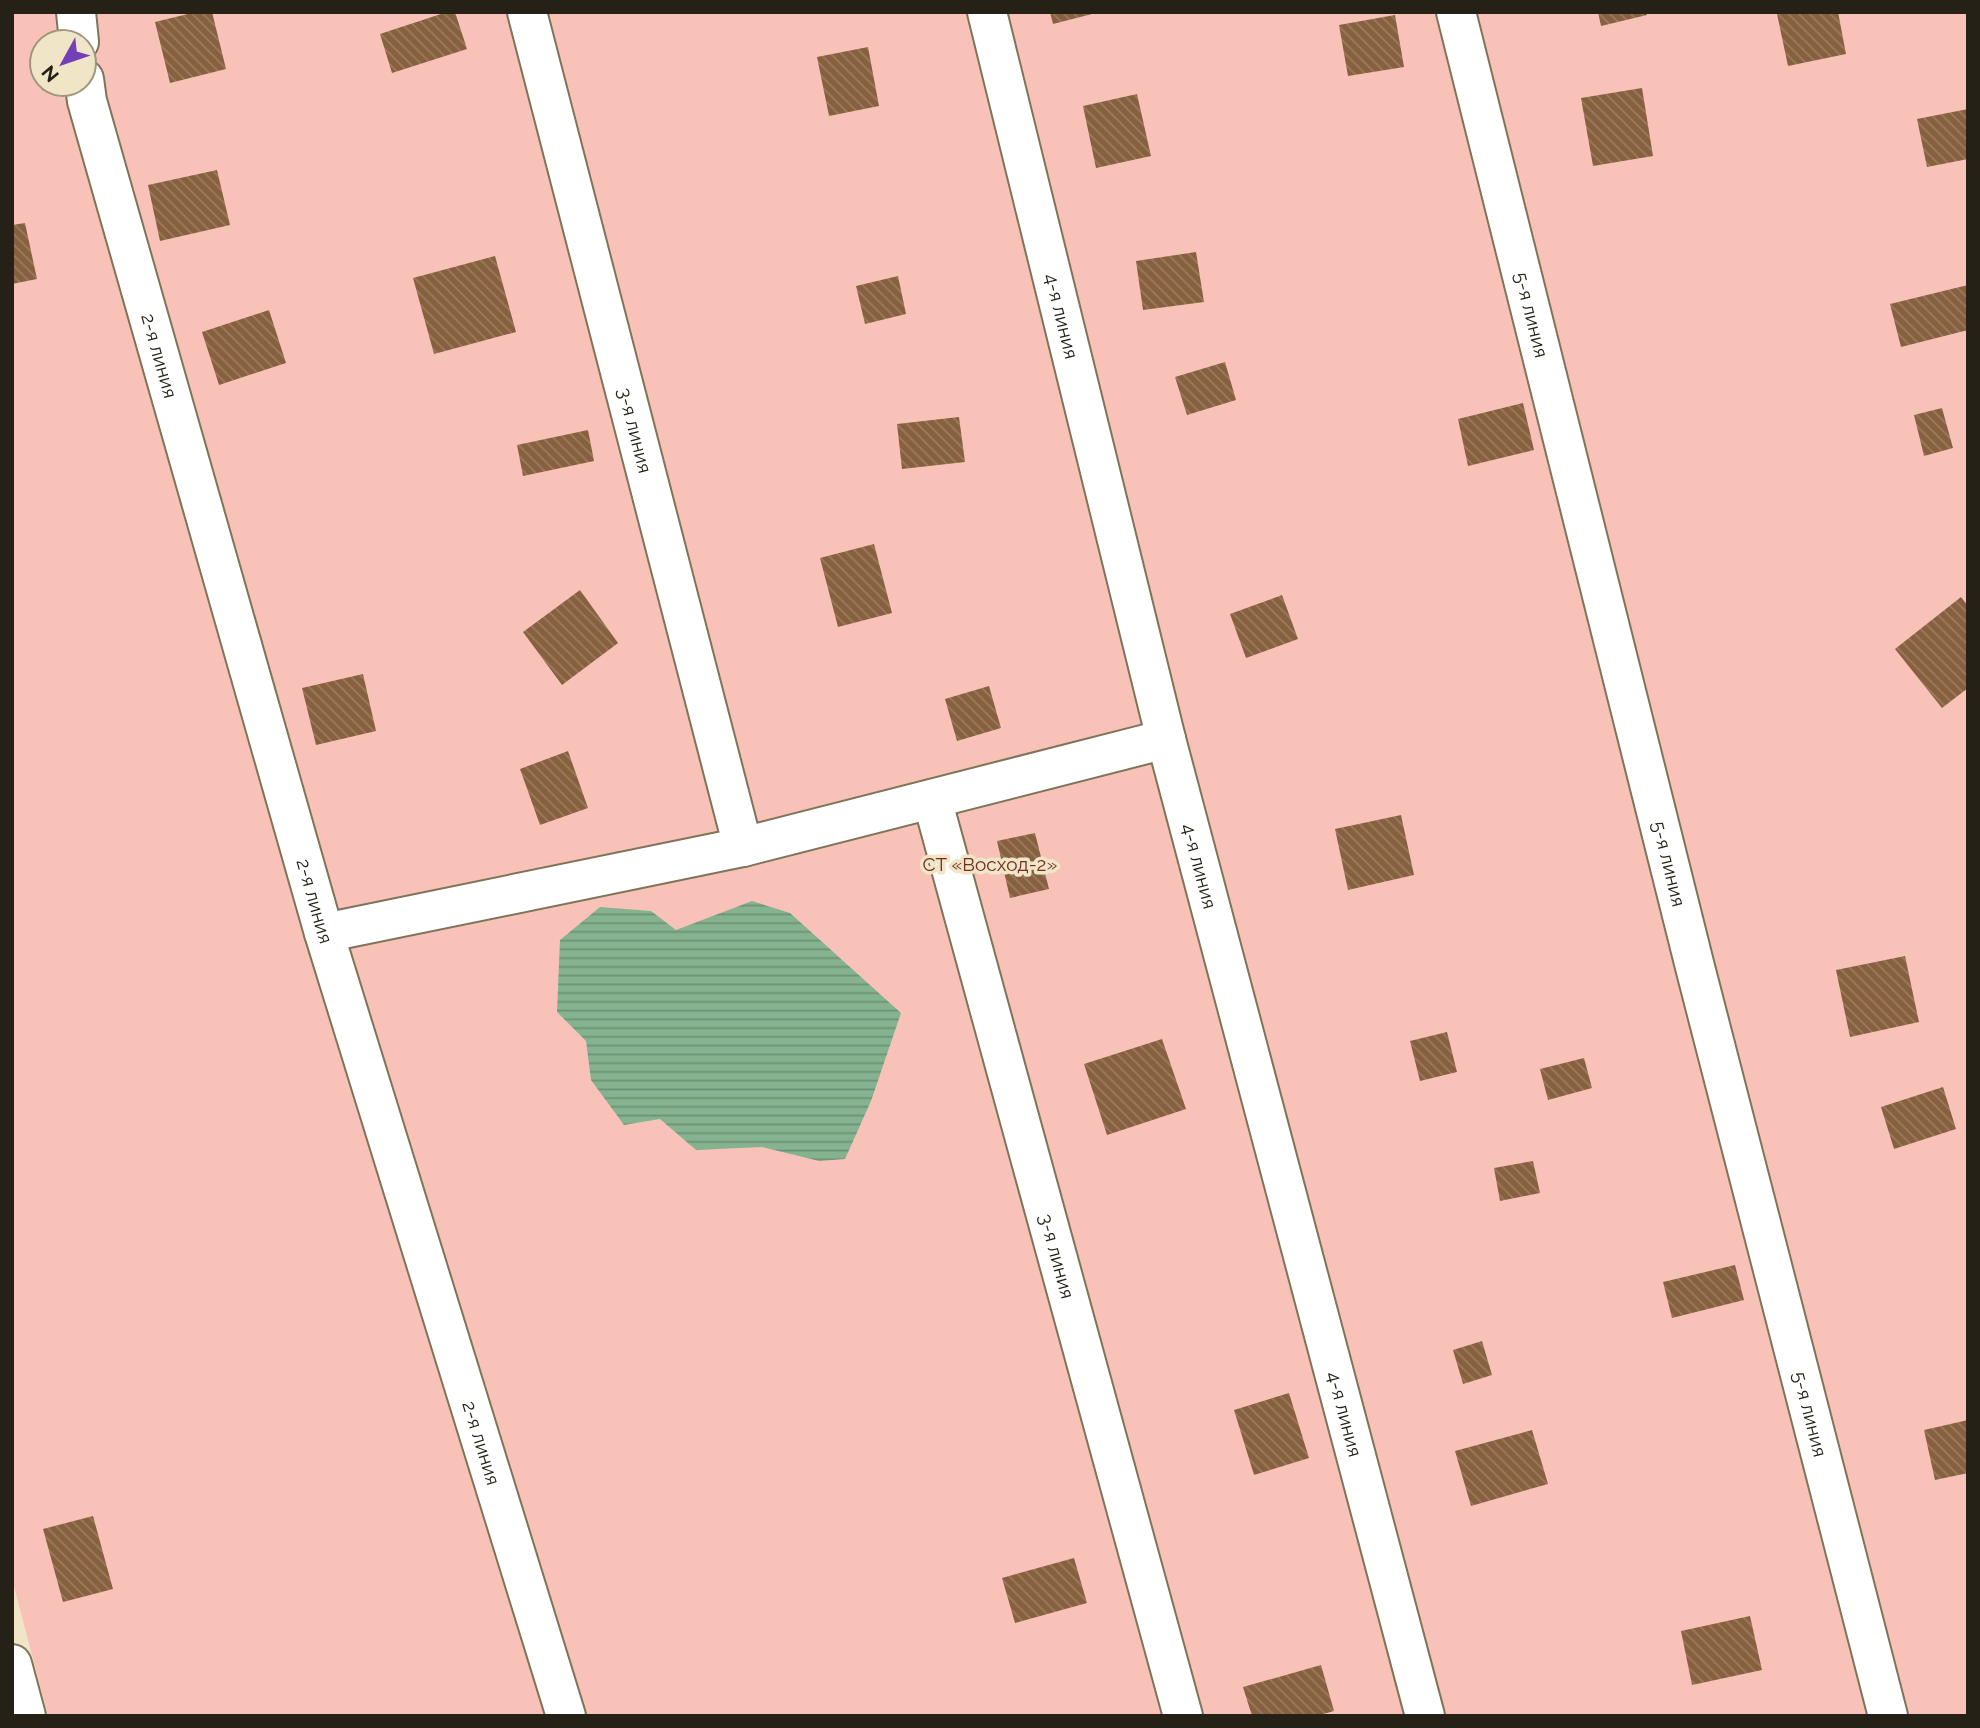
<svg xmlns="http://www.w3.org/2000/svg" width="1980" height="1728" font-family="Raleway,sans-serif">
  <defs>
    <pattern id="water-rules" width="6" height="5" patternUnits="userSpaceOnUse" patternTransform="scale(1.75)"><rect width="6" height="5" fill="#85b390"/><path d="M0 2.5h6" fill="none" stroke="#6d9175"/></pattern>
    <pattern id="building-back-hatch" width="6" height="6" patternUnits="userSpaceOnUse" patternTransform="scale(1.75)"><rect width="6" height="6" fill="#88603e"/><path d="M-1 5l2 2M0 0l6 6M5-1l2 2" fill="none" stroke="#987c63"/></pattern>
  </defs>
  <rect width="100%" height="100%" fill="#f0e5c7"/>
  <path fill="#f9c2b8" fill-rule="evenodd" d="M12 12H1968V1716H48L12 1579ZM42 42H84V84H42Z"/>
  <path fill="url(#water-rules)" d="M752 901 790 913 901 1013 871 1101 845 1159 819 1161 762 1147 696 1150 660 1119 624 1125 591 1080 586 1041 557 1012 560 940 600 907 651 911 676 930Z"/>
  <path fill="url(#building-back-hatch)" d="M196 12H212L226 69 170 83 155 22Z
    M447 12H455L467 49 392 73 380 34Z
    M1050 12H1096V13L1053 24Z
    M1598 12H1646L1647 15 1601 26Z
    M1784 12H1838L1846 54 1788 66 1777 14Z
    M1395 15 1404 67 1348 76 1339 25Z
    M868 47 879 106 829 116 817 57Z
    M1642 88 1653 156 1593 166 1581 98Z
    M1137 94 1151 156 1096 168 1083 106Z
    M1968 109V159L1927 167 1917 119Z
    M217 170 230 225 160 241 148 185Z
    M25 223 37 279 12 284V225Z
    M1196 252 1204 302 1143 310 1136 261Z
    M495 256 516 332 434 354 413 278Z
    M898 276 906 314 865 324 856 286Z
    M1968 285V330L1901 347 1890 304Z
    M269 310 286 363 219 385 202 332Z
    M1225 362 1236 400 1187 415 1175 377Z
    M1523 403 1534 450 1468 466 1458 419Z
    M1942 408 1953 448 1924 456 1914 415Z
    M959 417 965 462 902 469 897 424Z
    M588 430 594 461 523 476 517 445Z
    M874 544 892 613 838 627 820 558Z
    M580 590 618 643 562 685 523 632Z
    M1282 595 1298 639 1246 658 1230 614Z
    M1961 597 1968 606V688L1942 708 1895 649Z
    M363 674 376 731 316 745 302 688Z
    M989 686 1001 728 957 741 945 699Z
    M568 751 588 808 540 825 520 769Z
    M1401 815 1414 875 1348 890 1335 829Z
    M1035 833 1049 889 1010 898 997 841Z
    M1905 956 1919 1022 1850 1037 1836 970Z
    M1447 1032 1457 1072 1420 1081 1410 1041Z
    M1162 1039 1186 1109 1107 1135 1084 1064Z
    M1584 1058 1592 1088 1548 1100 1540 1069Z
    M1943 1087 1956 1129 1894 1149 1881 1107Z
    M1533 1161 1540 1193 1500 1201 1494 1168Z
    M1735 1265 1744 1300 1672 1318 1663 1282Z
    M1482 1341 1492 1375 1463 1384 1453 1350Z
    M1289 1393 1309 1458 1254 1475 1234 1410Z
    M1968 1420V1473L1935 1480 1924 1430Z
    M1532 1430 1548 1484 1471 1506 1455 1451Z
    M93 1516 113 1589 63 1602 43 1529Z
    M1074 1558 1087 1603 1015 1623 1002 1578Z
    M1750 1616 1762 1670 1692 1685 1681 1631Z
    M1321 1665 1334 1711 1316 1716H1252L1243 1687Z"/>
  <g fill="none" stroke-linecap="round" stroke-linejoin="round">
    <defs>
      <g id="minor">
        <path d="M76 12 79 42"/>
        <path id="s1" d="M527 12 743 847"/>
        <path id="s2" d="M987 12 1166 739 1425 1716"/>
        <path id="s3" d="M1456 12 1695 967 1888 1716"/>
        <path id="s4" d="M84 79 87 101 324 933 566 1716"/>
        <path id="s5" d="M932 799 1183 1716"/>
        <path d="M324 933 743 847 1166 739"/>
        <path d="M12 1664 26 1716"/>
      </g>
    </defs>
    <use href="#minor" stroke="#7d7459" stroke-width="42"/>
    <use href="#minor" stroke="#fff" stroke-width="38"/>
  </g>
  <g text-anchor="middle" stroke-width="7" stroke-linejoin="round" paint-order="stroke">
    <g font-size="19" fill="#252116" stroke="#f0e5c7">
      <text dy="7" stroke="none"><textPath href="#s3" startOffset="312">5-я линия</textPath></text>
      <text dy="7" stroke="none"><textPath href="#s2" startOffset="313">4-я линия</textPath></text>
      <text dy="7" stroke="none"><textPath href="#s4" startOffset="287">2-я линия</textPath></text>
      <text dy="7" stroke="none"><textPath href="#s1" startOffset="432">3-я линия</textPath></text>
      <text dy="7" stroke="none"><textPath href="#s3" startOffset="878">5-я линия</textPath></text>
      <text dy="7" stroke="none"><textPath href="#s2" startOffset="880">4-я линия</textPath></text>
      <text dy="7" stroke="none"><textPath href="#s4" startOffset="854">2-я линия</textPath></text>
      <text dy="7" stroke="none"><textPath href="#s5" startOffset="474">3-я линия</textPath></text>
      <text dy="7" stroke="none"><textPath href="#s2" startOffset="1447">4-я линия</textPath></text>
      <text dy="7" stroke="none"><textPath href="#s3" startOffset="1446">5-я линия</textPath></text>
      <text dy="7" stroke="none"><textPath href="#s4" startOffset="1421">2-я линия</textPath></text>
    </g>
    <g font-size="19" fill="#732c22" stroke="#f0e5c7">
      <text x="990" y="871">СТ «Восход-2»</text>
    </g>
  </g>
  <rect width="1980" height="1728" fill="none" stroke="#252116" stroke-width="28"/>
  <g transform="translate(63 63) rotate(230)"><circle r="33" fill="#f0e5c7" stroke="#9f9780" stroke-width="2"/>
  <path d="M0-5L12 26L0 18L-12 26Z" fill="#7340b7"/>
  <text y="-10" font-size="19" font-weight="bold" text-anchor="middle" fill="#252116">N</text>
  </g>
</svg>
